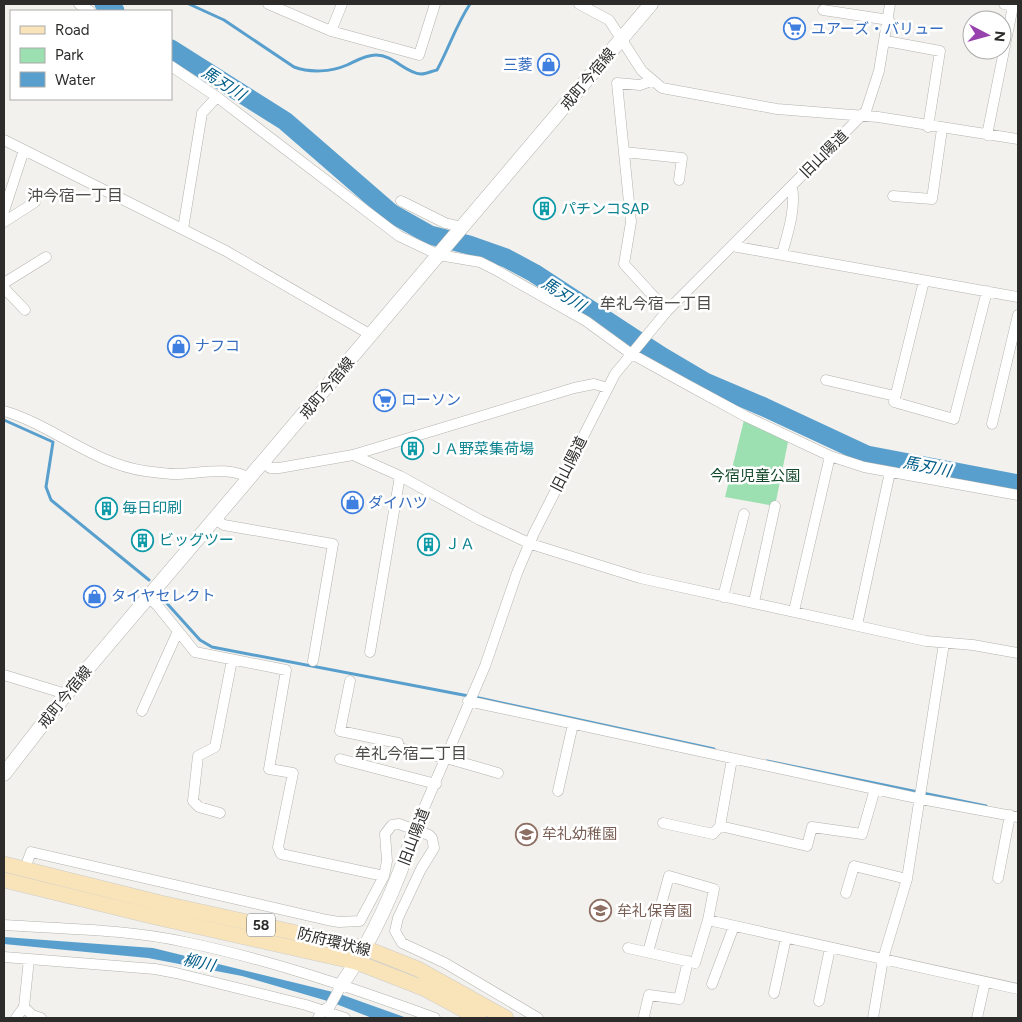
<svg xmlns="http://www.w3.org/2000/svg" width="1022" height="1022" font-family="Figtree,'Noto Sans JP',sans-serif">
  <rect width="100%" height="100%" fill="#f2f1ed"/>
  <path fill="#9cdfb1" d="M745 416 789 437 775 506 725 497Z"/>
  <path fill="#589fcd" d="M4 937 153 948 337 993 407 1018H372L331 1002 242 976 148 958 4 944Z"/>
  <g fill="none" stroke-linecap="round" stroke-linejoin="round">
    <path stroke="#589fcd" stroke-width="3" d="M189 4 224 20 294 67C310 73 331 72 347 65 356 61 365 55 376 55 394 55 405 73 421 74 426 74 432 71 437 70 449 48 456 25 470 4
      M4 420 53 442 46 487 51 500 149 580
      M163 599 200 640 212 647 479 698 714 749
      M767 761 986 806"/>
    <path stroke="#589fcd" stroke-width="19" d="M104 4 115 11
      M171 49 285 121 391 213 430 235 469 245 506 258 534 273 661 356 705 382 764 407 867 455 1018 484"/>
    <defs>
      <path id="street" d="M79 4 90 11
        M268 4 331 31 419 55 435 4
        M579 4 609 20 642 71 662 88 777 109 878 117 1018 139
        M823 10 889 20
        M331 31 342 4
        M886 41 940 51 928 127
        M171 66 217 97 399 236 439 255 480 262 494 269 586 321 630 353 686 384 745 416 830 456 864 467 1018 495
        M651 81 640 85 617 83 631 222 624 264 667 311
        M987 135 1013 6 1004 4
        M4 140 226 251 371 335
        M624 152 682 158 679 180
        M893 196 932 199 942 129
        M401 201 445 223 462 227
        M4 211 24 150
        M4 222 35 202
        M183 229 202 113 217 97
        M732 246 1018 297
        M782 254C788 232 796 209 792 186
        M924 281 894 402 954 419 987 291
        M4 283 46 257
        M4 288 25 310
        M826 380 895 396
        M4 411C52 425 94 464 145 471 155 472 165 474 175 474 198 474 231 465 250 479
        M992 424 1018 315
        M353 455 400 476 480 520 531 544 640 578 926 641 973 645 1018 653
        M264 462 270 468H279L353 455 574 388 594 384 608 388
        M216 520 224 525 333 544 313 661
        M723 597 744 514
        M149 598 157 605 195 652 286 670 269 769 293 773 278 847 281 854 384 876
        M754 602 775 506
        M794 611 830 456
        M857 625 890 472
        M370 652 400 476
        M4 675 66 694
        M350 681 340 731 398 743V748L446 758 498 773
        M468 701 921 799 1018 817
        M142 711 178 631
        M340 759 436 784
        M558 791 573 724
        M220 813 199 807 193 801 198 756 215 747 232 660
        M663 823 713 834 720 826 732 759
        M720 826 807 846 812 827 862 834 875 789
        M415 829 485 666 517 573 534 533 615 374 667 311 866 111 879 71 890 4
        M25 868 31 852 327 920 339 922 360 921 384 876 387 861 385 834 392 825 399 824 429 835 432 838 434 848 421 869 398 918 395 931 402 943 445 963 538 1018
        M998 878 1010 815
        M846 893 854 866 907 879
        M708 920 1018 989
        M4 925C64 929 126 929 185 942 271 960 353 988 435 1018
        M628 948 695 963 708 920 714 889 669 876 648 952
        M4 957 155 969 176 973 306 1005 345 1018
        M29 959 24 1007 32 1015 41 1018
        M712 984 734 926
        M774 993 786 938
        M819 1001 830 948
        M644 1016 649 995 679 999 688 961
        M16 1018 24 1007
        M318 1018 322 1011 330 1006 342 984
        M873 1018 883 959 907 879 944 643
        M977 1018 985 982"/>
      <path id="secondary" d="M4 774 66 694 651 4
        M342 984C375 936 397 885 415 829"/>
      <path id="primary" d="M4 864 161 903 365 948 418 969 506 1018
        M4 880 151 916 356 962 423 988 479 1018"/>
    </defs>
    <use href="#street" stroke="#b4b2ae" stroke-width="11"/>
    <use href="#secondary" stroke="#b4b2ae" stroke-width="15"/>
    <use href="#primary" stroke="#cdcccc" stroke-width="16"/>
    <use href="#street" stroke="#fff" stroke-width="10"/>
    <use href="#secondary" stroke="#fff" stroke-width="14"/>
    <use href="#primary" stroke="#f9e4b9" stroke-width="15"/>
  </g>
  <defs>
    <symbol id="supermarket-ring" viewBox="-11 -11 22 22"><circle r="9.5" fill="#fff" stroke="#3f7fe0" stroke-width="1.5"/><path d="M-6-5.5h2.5l.6 2H6L4.5 2H-2.5L-4.4-4H-6ZM-1.5 3.2a1.3 1.3 0 1 0 .1 0ZM3 3.2a1.3 1.3 0 1 0 .1 0Z" fill="#3f7fe0"/></symbol>
    <symbol id="shop-ring" viewBox="-11 -11 22 22"><circle r="9.5" fill="#fff" stroke="#3f7fe0" stroke-width="1.5"/><path d="M-5-2.5h2.3a2.7 3.5 0 0 1 5.4 0H5L5.5 6h-11ZM-1.5-2.5h3a1.5 2.3 0 0 0-3 0Z" fill="#3f7fe0"/></symbol>
    <symbol id="building-ring" viewBox="-11 -11 22 22"><circle r="9.5" fill="#fff" stroke="#0f9aa8" stroke-width="1.5"/><path d="M-4-6H4V6H1V3H-1V6H-4ZM-2.5-4.3h1.7v1.8h-1.7ZM.8-4.3h1.7v1.8H.8ZM-2.5-1h1.7V.8h-1.7ZM.8-1h1.7V.8H.8Z" fill="#0f9aa8"/></symbol>
    <symbol id="school-ring" viewBox="-11 -11 22 22"><circle r="9.5" fill="#fff" stroke="#8d6e63" stroke-width="1.5"/><path d="M0-5L7-2L0 1L-7-2ZM-4 1L0 2.5L4 1V4Q0 6-4 4Z" fill="#8d6e63"/></symbol>
  </defs>
  <g fill-rule="evenodd">
    <use href="#supermarket-ring" x="782" y="16" width="25" height="25"/>
    <use href="#shop-ring" x="536" y="52" width="25" height="25"/>
    <use href="#building-ring" x="532" y="196" width="25" height="25"/>
    <use href="#shop-ring" x="166" y="334" width="25" height="25"/>
    <use href="#supermarket-ring" x="372" y="388" width="25" height="25"/>
    <use href="#building-ring" x="400" y="436" width="25" height="25"/>
    <use href="#shop-ring" x="340" y="490" width="25" height="25"/>
    <use href="#building-ring" x="94" y="496" width="25" height="25"/>
    <use href="#building-ring" x="130" y="528" width="25" height="25"/>
    <use href="#building-ring" x="416" y="532" width="25" height="25"/>
    <use href="#shop-ring" x="82" y="584" width="25" height="25"/>
    <use href="#school-ring" x="514" y="822" width="25" height="25"/>
    <use href="#school-ring" x="588" y="898" width="25" height="25"/>
  </g>
  <g text-anchor="middle" stroke-width="5" stroke-linejoin="round" paint-order="stroke">
    <rect fill="#fff" stroke="#6c6b6b" stroke-width="1" x="247" y="913.5" width="28" height="23" rx="4"/>
    <g font-size="14" font-weight="bold" fill="#2d2c2b">
      <text x="261" y="930">58</text>
    </g>
    <g font-size="15" fill="#366cbe" stroke="#fff" text-anchor="start">
      <text x="811" y="34">ユアーズ・バリュー</text>
      <text x="533" y="70" text-anchor="end">三菱</text>
      <text x="195" y="351">ナフコ</text>
      <text x="401" y="405">ローソン</text>
      <text x="368" y="508">ダイハツ</text>
      <text x="111" y="601">タイヤセレクト</text>
    </g>
    <g font-size="15" fill="#2d2c2b" stroke="#fff">
      <text transform="translate(588 79) rotate(-50)" y="5">戒町今宿線</text>
      <text transform="translate(824 154) rotate(-45)" y="5">旧山陽道</text>
      <text transform="translate(327 388) rotate(-50)" y="5">戒町今宿線</text>
      <text transform="translate(569 464) rotate(-63)" y="5">旧山陽道</text>
      <text transform="translate(65 697) rotate(-51)" y="5">戒町今宿線</text>
      <text transform="translate(414 837) rotate(-69)" y="5">旧山陽道</text>
      <text transform="translate(334 942) rotate(14)" y="5">防府環状線</text>
    </g>
    <g font-size="15" fill="#0d838f" stroke="#fff" text-anchor="start">
      <text x="561" y="214">パチンコSAP</text>
      <text x="429" y="454">ＪＡ野菜集荷場</text>
      <text x="122" y="513">毎日印刷</text>
      <text x="159" y="545">ビッグツー</text>
      <text x="445" y="549">ＪＡ</text>
    </g>
    <g font-size="15" fill="#13482a" stroke="#fff">
      <text x="755" y="481">今宿児童公園</text>
    </g>
    <g font-size="15" fill="#785e54" stroke="#fff" text-anchor="start">
      <text x="542" y="839">牟礼幼稚園</text>
      <text x="617" y="916">牟礼保育園</text>
    </g>
    <g font-size="16" font-style="italic" fill="#005c88" stroke="#fff">
      <text transform="translate(224 83) rotate(32)" y="6">馬刃川</text>
      <text transform="translate(564 294) rotate(32)" y="6">馬刃川</text>
      <text transform="translate(927 466) rotate(11)" y="6">馬刃川</text>
      <text transform="translate(199 962) rotate(13)" y="6">柳川</text>
    </g>
    <g font-size="16" fill="#4d4c48" stroke="#fff">
      <text x="75" y="201">沖今宿一丁目</text>
      <text x="656" y="309">牟礼今宿一丁目</text>
      <text x="411" y="759">牟礼今宿二丁目</text>
    </g>
  </g>
  <rect width="1022" height="1022" fill="none" stroke="#2d2c2b" stroke-width="10"/>
  <rect x="10" y="10" width="162" height="90" fill="#ffffff" stroke="#ababaa"/>
  <rect x="20" y="26" width="25" height="8" fill="#f9e4b9" stroke="#ababaa"/>
  <text x="55" y="35" font-size="15" fill="#2d2c2b">Road</text>
  <rect x="20" y="48" width="25" height="15" fill="#9cdfb1" stroke="#ababaa"/>
  <text x="55" y="60" font-size="15" fill="#2d2c2b">Park</text>
  <rect x="20" y="72" width="25" height="15" fill="#589fcd" stroke="#ababaa"/>
  <text x="55" y="85" font-size="15" fill="#2d2c2b">Water</text>
  <g transform="translate(987 35) rotate(96)"><circle r="24" fill="#ffffff" stroke="#ababaa"/>
  <path d="M0-4L9 19L0 12L-9 19Z" fill="#9842ae"/>
  <text y="-8" font-size="14" font-weight="bold" text-anchor="middle" fill="#2d2c2b">N</text>
  </g>
</svg>
